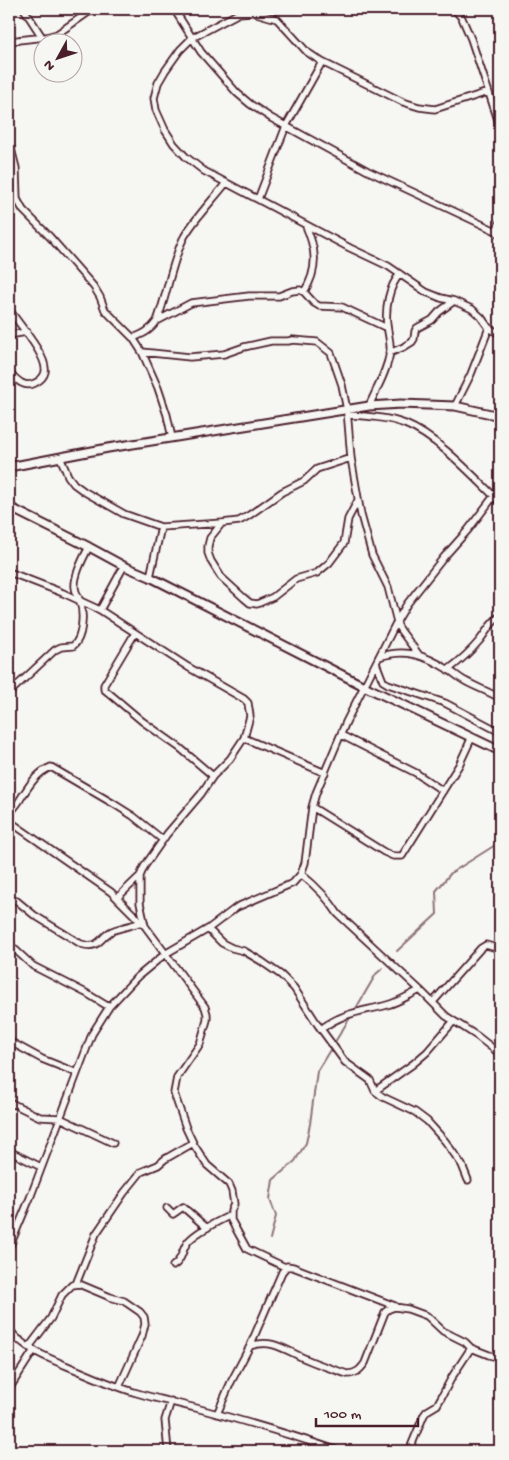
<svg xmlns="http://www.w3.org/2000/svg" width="509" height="1460" font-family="'Gochi Hand',sans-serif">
  <rect width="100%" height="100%" fill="#f6f6f2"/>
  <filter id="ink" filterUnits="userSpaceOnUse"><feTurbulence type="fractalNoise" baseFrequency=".02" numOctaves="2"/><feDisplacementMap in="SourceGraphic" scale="10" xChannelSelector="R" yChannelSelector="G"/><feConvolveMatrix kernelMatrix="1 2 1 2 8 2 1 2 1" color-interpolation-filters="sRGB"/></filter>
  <g filter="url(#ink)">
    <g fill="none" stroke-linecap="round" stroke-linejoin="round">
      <path stroke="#8e747a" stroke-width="2" d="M397 951 437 914 436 891 451 873 500 842
        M355 1010 376 974 383 968
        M270 1239 276 1216 270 1199 273 1180 295 1161 306 1143 310 1124 317 1071 351 1016"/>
      <defs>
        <path id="minor" d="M24 9 42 37
          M174 9 201 52 237 93 250 104 271 118 368 171 496 231 500 235
          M454 9 462 18 471 39 500 126
          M9 41 46 37 57 34 93 9
          M488 92 435 109 419 107 403 102 322 62 307 52 277 19 253 12 239 13 192 38 180 50 165 71 158 83 154 98 156 110 165 130 174 144 186 157 204 171 350 248 388 266 426 292 441 298 454 301 472 309 481 317 489 328 500 334
          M9 141 16 168 17 199 23 210 50 237 94 287 100 297 105 310 133 338 142 352 158 388 167 415 172 438
          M258 199 286 126 322 62
          M496 231 500 222
          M304 292C319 269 316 248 305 224
          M9 309C17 322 48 356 45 372 44 377 39 381 35 383 24 389 16 379 9 372
          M157 321 191 303 249 296H279L292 291 300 290 304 292 314 303 319 306 342 307 387 328
          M9 335 27 332
          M133 338C143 334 150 331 157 321 167 295 171 265 183 239 193 220 213 200 226 183
          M142 352 190 357 224 354 244 347 271 341H288L293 340 317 342 331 353 342 385 347 410 351 458 361 515 372 555 388 587 398 626 401 631 419 655
          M389 353 404 347 412 342 414 339 415 331 417 328 432 320 439 312 454 301
          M369 406C377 388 387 371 390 352 391 342 388 334 387 325 385 308 389 286 400 274
          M455 406 471 374 489 328
          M347 415C365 416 388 417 405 424 438 437 474 477 500 502
          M60 457 68 476 74 484 85 492 124 514 161 527 222 523 239 521 248 516 282 492 304 481 317 469 351 458
          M222 523 210 538 208 546V553L211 561 221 577 244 598 250 603 257 604 273 597 296 579 317 573 329 563 344 543 348 519 358 500
          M9 572 63 593 100 610 188 667 244 699 248 703 250 716 244 738 230 759 213 776 201 794 167 834 144 867 140 876V903L145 926
          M150 577 161 527
          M100 610 124 566
          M135 633 104 685V689L142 721 180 748 213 776
          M379 657C406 648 425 655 449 670 454 673 459 678 465 681 476 687 489 692 500 698
          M376 663 383 681 388 684 445 703 500 732
          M448 670C460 661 471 651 480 640 487 631 491 622 500 616
          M9 693 55 650 61 647 73 646C83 638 84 613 80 602 79 596 75 593 75 587 74 575 83 558 89 547
          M341 735 416 773 443 791
          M244 738 325 773
          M312 807 384 852 393 856H402L459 765 472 737
          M9 814C13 809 18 804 21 798 29 786 36 773 51 767L114 804 133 816 163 840
          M9 821 111 892 145 926 205 1007 207 1014V1020L200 1044 177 1077 174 1093 186 1128 194 1145 207 1165 229 1184 232 1191 234 1204 231 1211V1220L247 1249 285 1267
          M301 874C316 886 328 898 338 914L420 990 446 1016 477 1036 500 1054
          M117 898 140 876
          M9 899 17 901 34 915 81 944C99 949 98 940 110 932 116 928 132 926 141 922
          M208 929 222 943 232 948 244 951 261 961 281 975 294 988 318 1025 345 1062 370 1080 375 1091 383 1097 415 1112 427 1121 445 1141 462 1165 468 1180
          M9 944 33 966 86 993 109 1007
          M433 1002 481 948 486 945 500 949
          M321 1029C344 1012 361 1012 387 1005 399 1002 409 995 420 990
          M9 1041 42 1059 77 1073
          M375 1091 413 1064 427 1052 453 1022
          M9 1102 40 1117 60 1118 113 1143
          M9 1151 41 1167
          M167 1208 173 1214 183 1207 207 1228
          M9 1248 30 1198 92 1034 109 1007 136 978 165 954 208 929 237 907 293 883 301 874 305 863 312 807 316 793 346 722 397 621 407 604 444 557 468 530 500 488
          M173 1266C182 1261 182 1250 187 1243 195 1232 219 1221 231 1215
          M76 1284 96 1234 124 1193 141 1172 158 1165 165 1159 193 1143
          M9 1329C24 1350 53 1360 77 1370 96 1378 116 1387 137 1393 157 1399 177 1403 196 1408 244 1421 292 1435 339 1451
          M9 1341 20 1340
          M250 1346 282 1272 287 1266 293 1267 395 1306
          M29 1347 51 1318 62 1295 72 1285 79 1284 110 1297 124 1301 140 1312 144 1317 145 1324 142 1336 119 1387
          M9 1389 34 1350
          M217 1414 231 1382 250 1346C273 1338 286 1351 306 1359 319 1365 333 1369 347 1374 356 1374 360 1370 365 1363L385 1312 389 1309 395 1307 408 1309 427 1316 443 1331 465 1342 471 1348 489 1355 500 1358
          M168 1451 165 1420 171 1401
          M311 1451 314 1443
          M409 1451 424 1415 427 1411 437 1405 442 1396 452 1377 471 1348"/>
        <path id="tertiary" d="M9 467 108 448 369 406 401 404 455 406 500 416
          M9 507 89 547 124 566 150 577 364 686 500 751"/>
      </defs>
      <use href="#minor" stroke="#4a1f2b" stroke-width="9"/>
      <use href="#tertiary" stroke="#4a1f2b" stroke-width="11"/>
      <use href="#minor" stroke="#f6f6f2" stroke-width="5.5"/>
      <use href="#tertiary" stroke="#f6f6f2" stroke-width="7"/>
    </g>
  </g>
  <rect width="509" height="1460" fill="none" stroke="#f6f6f2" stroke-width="30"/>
  <rect x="15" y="15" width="479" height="1430" fill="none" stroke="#4a1f2b" stroke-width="2" filter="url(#ink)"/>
  <g transform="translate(58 58) rotate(230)"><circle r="24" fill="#f6f6f2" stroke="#b1a0a2"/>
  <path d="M0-4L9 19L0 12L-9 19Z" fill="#4a1f2b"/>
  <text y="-8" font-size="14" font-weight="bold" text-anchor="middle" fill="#4a1f2b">N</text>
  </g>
  <path d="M316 1418v8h102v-8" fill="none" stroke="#4a1f2b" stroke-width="2.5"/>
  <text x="324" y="1418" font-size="15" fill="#4a1f2b" stroke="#f6f6f2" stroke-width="4" paint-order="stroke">100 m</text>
</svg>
